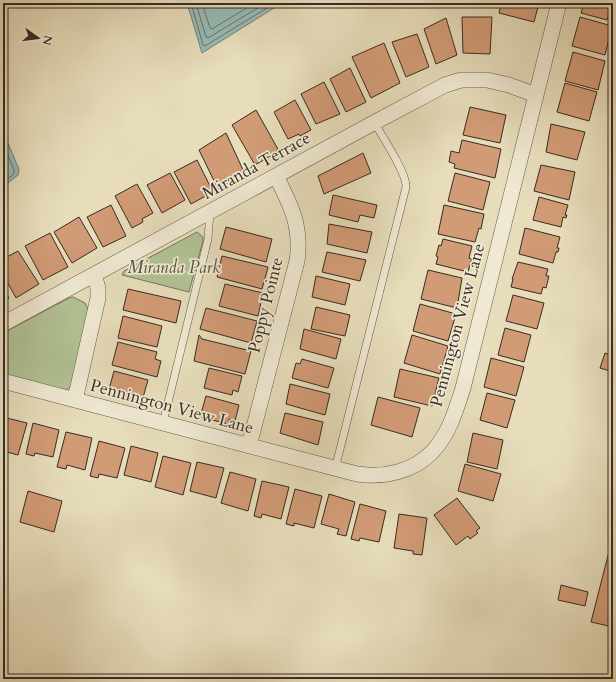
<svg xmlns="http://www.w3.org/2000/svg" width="616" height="682" font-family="Cardo,serif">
  <rect width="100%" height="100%" fill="#e7ddbb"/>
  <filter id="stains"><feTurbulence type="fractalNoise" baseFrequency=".005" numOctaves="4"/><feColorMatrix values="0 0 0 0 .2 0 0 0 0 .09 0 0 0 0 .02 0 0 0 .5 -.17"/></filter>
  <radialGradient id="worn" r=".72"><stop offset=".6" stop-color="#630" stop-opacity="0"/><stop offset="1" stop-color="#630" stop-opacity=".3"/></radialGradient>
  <path fill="#b1c294" stroke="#74765c" d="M197 232 203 237V241L189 292 122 275 124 271Z
    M73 297 85 303 89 311 72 385 66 390 3 380V333L69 298Z"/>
  <path fill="#97bbb4" stroke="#71817a" d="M187 3H282L202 53Z
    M3 138 7 141 19 169 18 175 3 187Z"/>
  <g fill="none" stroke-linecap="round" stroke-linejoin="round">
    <path stroke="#67736c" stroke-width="1" d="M191 3 203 45 205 46 275 3
      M196 3 206 37 208 38 266 3
      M202 3 210 28 212 29 255 3
      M3 143 14 170V174L3 182"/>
    <path stroke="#71817a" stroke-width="4.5" d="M3 4 4 3"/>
  </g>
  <path fill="#d19b75" stroke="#372b24" d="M501 3H539L534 22 499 13Z
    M584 3H612L607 20 581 13Z
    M462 17H492L490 54 463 53Z
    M580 17 612 26 605 55 572 46Z
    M446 18 457 55 436 64 424 29Z
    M417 34 429 67 406 77 392 42Z
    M384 43 400 83 371 98 352 57Z
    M573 52 605 61 598 90 565 81Z
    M350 68 366 102 346 112 330 79Z
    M324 82 340 114 316 124 301 94Z
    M565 83 597 92 589 121 557 112Z
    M295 100 311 130 300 136 299 134 288 139 274 112Z
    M470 107 506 115 500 143 463 135Z
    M256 110 279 151 255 165 232 125Z
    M551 124 585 132 577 160 546 152Z
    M226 133 244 172 218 189 199 150Z
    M462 140 501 149 495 178 454 168 455 164 449 162 451 151 459 153Z
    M363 153 371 173 324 194 318 176Z
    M197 160 213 192 191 204 174 172Z
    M541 165 575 172 569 200 534 191Z
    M170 173 185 200 162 213 147 185Z
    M455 173 490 182 483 210 448 201Z
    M137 184 153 213 142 219 143 222 132 228 115 196Z
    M333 195 377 205 374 218 360 215 358 222 329 215Z
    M539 197 568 205 565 215H567L566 218 563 217 561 227 533 220Z
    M111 205 126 236 103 247 87 217Z
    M444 205 484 214 481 229 479 228 475 242 438 234Z
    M79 217 97 248 72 263 54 232Z
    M329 224 372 232 367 253 327 244Z
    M226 227 272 239 266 262 220 249Z
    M525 228 560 237 557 248H559L558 252H556L553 263 519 254Z
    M50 233 68 267 43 280 25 246Z
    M443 239 472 246 469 258 472 259 468 272 436 264 438 257 436 256 439 245 441 246Z
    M18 251 39 284 16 298 3 274V259Z
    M327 252 366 260 360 281 322 272Z
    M222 256 268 267 262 289 217 277Z
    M518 262 548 269 546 276H549L546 288 543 287 541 294 511 287 513 279H512Z
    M428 270 462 278 457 308 421 299Z
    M316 276 350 284 345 305 312 297Z
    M225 284 263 293 258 316 219 306Z
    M3 288 9 298 3 302Z
    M128 289 181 301 176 323 123 310Z
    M513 295 544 303 537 329 506 321Z
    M420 304 456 314 448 341 413 331Z
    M316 307 350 315 345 336 311 329Z
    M206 308 257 321 251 343 200 329Z
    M123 316 162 326 157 347 118 338Z
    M505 328 531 335 524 362 498 355Z
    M304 329 341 339 336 359 300 349Z
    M199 335 202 339 251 351 245 374 194 361Z
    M412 335 448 346 440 374 404 363Z
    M118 342 157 352 155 359 161 361 157 377 112 365Z
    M605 353 613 356V363L610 371 600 368Z
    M491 358 524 367 516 396 484 387Z
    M302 359 334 368 328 388 292 378 296 363 300 364Z
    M209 368 242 376 238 392 233 390 232 395 204 388Z
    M400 369 439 378 432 406 394 397Z
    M114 371 148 380 142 401 108 393Z
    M290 384 330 394 325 415 286 404Z
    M487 393 515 400 507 428 480 420Z
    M206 396 239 405 235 421 229 419 228 424 200 417Z
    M378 397 420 408 412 437 371 425Z
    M285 413 323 422 318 445 280 433Z
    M3 417 27 423 18 455 3 451Z
    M33 423 59 430 53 457 35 453 34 456 26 454Z
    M66 432 92 438 85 470 67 465 66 469 57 467Z
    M473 433 503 440 497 469 467 462Z
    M99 441 125 448 117 478 99 474 98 478 90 476Z
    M131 446 158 453 151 482 124 475Z
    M163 456 191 463 183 495 155 487Z
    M197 462 224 468 216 498 190 491Z
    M465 464 501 474 493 501 458 491Z
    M230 472 256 479 248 511 221 503Z
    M262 481 289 487 281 519 262 514 261 518 254 516Z
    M295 489 322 496 314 528 294 523V526L286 524Z
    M28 491 62 501 54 532 20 522Z
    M329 494 355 502 346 536 337 534 339 529 321 524Z
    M457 498 480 528 476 531 478 533 470 539 468 536 456 545 434 515Z
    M360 504 386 511 379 542 360 538 359 541 351 539Z
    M399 514 427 518 422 555 413 554V551L394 548Z
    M613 536V627L591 622Z
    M561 585 588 592 585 606 558 600Z"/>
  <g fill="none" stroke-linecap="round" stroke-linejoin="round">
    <defs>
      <path id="lane" d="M163 423 208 239 210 212
        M335 469 406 187C407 173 382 136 374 122"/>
      <path id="street" d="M3 324 379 120 445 85 461 80H487L509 85 536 95
        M3 381 357 474C383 478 414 472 433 451 449 434 456 410 463 388L559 3
        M75 400 98 298V288L94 275
        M249 446 297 261C302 227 291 205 276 176"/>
    </defs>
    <use href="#lane" stroke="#63584a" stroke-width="8"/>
    <use href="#street" stroke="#63584a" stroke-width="16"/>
    <use href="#lane" stroke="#efe9d3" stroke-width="7"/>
    <use href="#street" stroke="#efe9d3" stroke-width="15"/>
  </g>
  <g text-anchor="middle" stroke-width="3.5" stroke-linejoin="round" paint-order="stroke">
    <g font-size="17" fill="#372b24" stroke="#efe9d3">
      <text transform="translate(256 165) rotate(-29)" y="6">Miranda Terrace</text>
      <text transform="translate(265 305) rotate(-76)" y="6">Poppy Pointe</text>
      <text transform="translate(457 325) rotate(-75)" y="6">Pennington View Lane</text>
      <text transform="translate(172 406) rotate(15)" y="6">Pennington View Lane</text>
    </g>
    <g font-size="17" font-style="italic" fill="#565140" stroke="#efe9d3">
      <text x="174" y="273">Miranda Park</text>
    </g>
  </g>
  <rect width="616" height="682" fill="none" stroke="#e7ddbb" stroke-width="16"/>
  <rect x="4" y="4" width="608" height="674" fill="none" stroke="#372b24" stroke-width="2"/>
  <rect x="8" y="8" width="600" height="666" fill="none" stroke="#372b24"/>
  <g transform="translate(38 38) rotate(104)" stroke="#efe9d3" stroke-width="3" paint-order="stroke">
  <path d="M0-3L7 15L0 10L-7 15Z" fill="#372b24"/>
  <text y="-6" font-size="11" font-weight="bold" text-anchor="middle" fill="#372b24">N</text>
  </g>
  <rect width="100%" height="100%" filter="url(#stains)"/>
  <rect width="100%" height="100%" fill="url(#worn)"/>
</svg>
